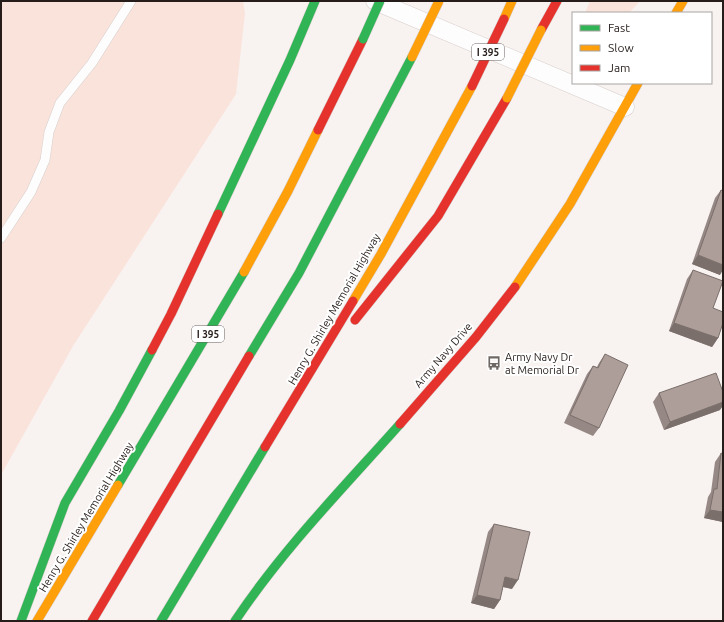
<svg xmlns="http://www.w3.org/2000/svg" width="724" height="622" font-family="Ubuntu,sans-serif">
  <rect width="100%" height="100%" fill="#f8f2f0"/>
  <path fill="#fae3db" d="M1 1H243L245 13 236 94 73 346 1 475Z
    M590 1H640L629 13H585Z"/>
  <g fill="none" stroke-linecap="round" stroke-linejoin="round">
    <defs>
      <path id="lane" d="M1 238 31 192 45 160 49 132 60 103 92 63 131 1"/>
      <path id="street" d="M375 1 625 107"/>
      <path id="fast" d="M218 214 290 60 315 1
        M249 356 299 273 412 57
        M118 485 244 272
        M21 621 65 503 119 411 152 350
        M161 621 265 447
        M235 621C283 549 343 488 400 424"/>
      <path id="slow" d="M676 13 683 1
        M504 19 512 1
        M244 272 288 191 318 130
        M515 287 570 204 638 83
        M353 301 381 254 472 86
        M37 621 118 485"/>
      <path id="jam" d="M541 30 557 1
        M318 130 363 39
        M355 320 438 216 507 98
        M152 350 171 314 218 214
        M400 424 476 337 515 287
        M265 447 353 301
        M92 621 249 356"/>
    </defs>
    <use href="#lane" stroke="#d6cecb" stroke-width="10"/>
    <use href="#street" stroke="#d6cecb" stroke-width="19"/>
    <use href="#fast" stroke="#d6cecb" stroke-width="10"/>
    <use href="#slow" stroke="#d6cecb" stroke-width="10"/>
    <use href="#jam" stroke="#d6cecb" stroke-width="10"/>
    <use href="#lane" stroke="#fefdfd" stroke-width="9"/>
    <use href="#street" stroke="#fefdfd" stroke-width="18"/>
    <use href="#fast" stroke="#30b455" stroke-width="9"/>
    <use href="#slow" stroke="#ff9f0a" stroke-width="9"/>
    <use href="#jam" stroke="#e5322d" stroke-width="9"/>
    <defs>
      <path id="fast-bridge" d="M363 39 380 1"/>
      <path id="slow-bridge" d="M412 57 439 1
        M507 98 541 30"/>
      <path id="jam-bridge" d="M472 86 504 19"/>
    </defs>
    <use href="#fast-bridge" stroke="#d6cecb" stroke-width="10" stroke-linecap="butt"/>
    <use href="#slow-bridge" stroke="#d6cecb" stroke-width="10" stroke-linecap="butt"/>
    <use href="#jam-bridge" stroke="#d6cecb" stroke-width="10" stroke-linecap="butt"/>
    <use href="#fast-bridge" stroke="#30b455" stroke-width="9"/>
    <use href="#slow-bridge" stroke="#ff9f0a" stroke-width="9"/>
    <use href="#jam-bridge" stroke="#e5322d" stroke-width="9"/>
  </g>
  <path fill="#968884" d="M721 190 720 275 692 264 715 198Z
    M693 270 713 308 718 338 712 347 669 331 687 279Z
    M605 354 599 428 593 436 564 423 587 374 593 366 597 367 599 363Z
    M659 393 720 410 664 430 653 402Z
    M721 453 723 454V522L704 518 708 497 711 492 715 462Z
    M494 524 512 589 503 587 500 600 494 609 471 603 488 532Z"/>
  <path fill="#7a6f6b" d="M698 255 723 265V270L720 275 692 264Z
    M674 323 718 338 712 347 669 331Z
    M723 402V406L720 410 664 430 670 422Z
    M710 510 723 512V522L704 518Z
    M505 577 518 580 512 589 499 586Z
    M477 595 500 600 494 609 471 603Z"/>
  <path fill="#ae9e99" stroke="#7a6f6b" d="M721 190 723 191V265L698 255Z
    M693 270 723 281 713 308 723 312V323L718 338 674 323Z
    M605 354 628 365 599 428 570 415 593 366 598 368Z
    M716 373 723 392V402L670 422 659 393Z
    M721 453 723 454V512L710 510 714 489H717Z
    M494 524 530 532 518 580 505 577 500 600 477 595Z"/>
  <defs>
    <symbol id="bus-bare" viewBox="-9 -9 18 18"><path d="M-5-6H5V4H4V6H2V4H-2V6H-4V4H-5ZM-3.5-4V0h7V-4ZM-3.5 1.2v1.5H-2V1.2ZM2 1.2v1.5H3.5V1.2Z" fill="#706865" stroke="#fff" stroke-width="2.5" paint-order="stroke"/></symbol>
  </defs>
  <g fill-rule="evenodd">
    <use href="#bus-bare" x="484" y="353" width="20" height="20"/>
  </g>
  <g text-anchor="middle" stroke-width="4" stroke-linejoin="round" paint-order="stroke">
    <g fill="#fff" stroke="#67615f" stroke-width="1">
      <rect x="472" y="44" width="32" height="16" rx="3"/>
      <rect x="192" y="326" width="32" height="16" rx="3"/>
    </g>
    <g font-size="10" font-weight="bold" fill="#261d1a">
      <text x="488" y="56">I 395</text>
      <text x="208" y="338">I 395</text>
    </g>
    <g font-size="11" fill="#261d1a" stroke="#fff">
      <text transform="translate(334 309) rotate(-60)" y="4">Henry G. Shirley Memorial Highway</text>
      <text transform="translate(443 355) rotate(-49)" y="4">Army Navy Drive</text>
      <text transform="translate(86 517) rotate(-59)" y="4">Henry G. Shirley Memorial Highway</text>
    </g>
    <g font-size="11" fill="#261d1a" stroke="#fff" text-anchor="start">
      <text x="505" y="361">Army Navy Dr<tspan x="505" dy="13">at Memorial Dr</tspan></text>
    </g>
  </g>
  <rect width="724" height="622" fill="none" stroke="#261d1a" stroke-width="4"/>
  <rect x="572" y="12" width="140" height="72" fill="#ffffff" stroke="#a8a5a3"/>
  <rect x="580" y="25" width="20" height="6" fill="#30b455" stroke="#a8a5a3"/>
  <text x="608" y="32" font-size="12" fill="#261d1a">Fast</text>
  <rect x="580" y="45" width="20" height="6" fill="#ff9f0a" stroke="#a8a5a3"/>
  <text x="608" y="52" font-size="12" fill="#261d1a">Slow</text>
  <rect x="580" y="65" width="20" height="6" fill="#e5322d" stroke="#a8a5a3"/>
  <text x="608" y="72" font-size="12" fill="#261d1a">Jam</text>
</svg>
